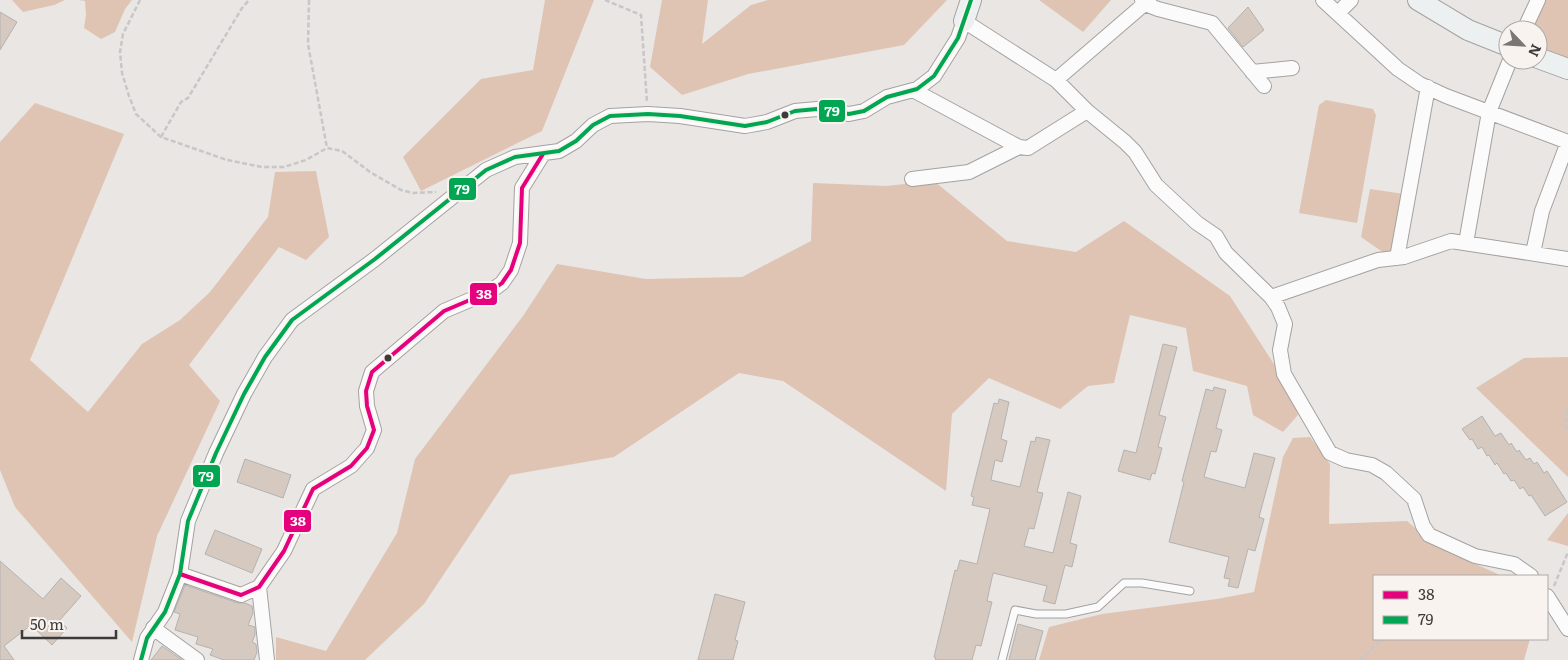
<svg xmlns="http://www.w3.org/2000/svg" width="1568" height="660" font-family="Literata,serif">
  <rect width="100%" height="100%" fill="#e9e6e4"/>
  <path fill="#dfc4b4" d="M12 0H65L54 5 23 12Z
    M79 0H132L125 9 115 32 101 39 84 28 86 15 85 1Z
    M545 0H594L542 131 421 191 403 157 481 79 533 70Z
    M662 0H708L702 44 751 5 768 0H947L904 45 748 74 682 95 650 67Z
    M1039 0H1111L1083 32Z
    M1545 0H1568V59L1538 48V30H1530Z
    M1326 100 1373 109 1376 115 1357 223 1299 213 1319 105Z
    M35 103 124 134 30 360 88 412 142 344 180 320 210 292 268 217 275 172 316 171 329 237 306 260 279 247 189 365 220 401 157 536 132 642 15 507 0 470V142Z
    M934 181 1007 241 1076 252 1124 221 1230 296 1290 389 1298 415 1283 432 1253 415 1247 386 1193 371 1186 328 1130 315 1114 383 1088 386 1060 409 989 378 952 414 946 491 783 381 739 373 614 457 510 475 424 604 365 660H276V637L326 651 397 533 415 459 523 316 557 264 646 279 742 277 811 241 813 183 886 186Z
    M1370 189 1404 194 1391 251 1384 253 1361 237Z
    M1568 357V477L1476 388 1524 358Z
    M1310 437 1330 464 1329 524 1407 521 1436 546 1502 576H1374V639H1530L1524 660H1039L1049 627 1102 614 1217 599 1254 592 1283 457 1293 438Z
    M1568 513V546L1547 540Z"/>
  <path fill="#d6c9c0" stroke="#b4b2b1" d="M1248 7 1264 30 1243 47 1228 28Z
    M0 12 17 22 0 50Z
    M1163 344 1177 347 1159 415 1166 417 1158 447 1162 448 1155 474 1152 473 1150 480 1118 471 1124 450 1136 453Z
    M1214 387 1226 390 1216 428 1222 430 1216 452 1211 451 1204 477 1245 488 1254 453 1275 458 1259 517 1264 519 1255 551 1248 549 1238 588 1228 586 1230 579 1224 578 1229 557 1169 542 1184 482 1182 481 1206 389 1213 391Z
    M999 399 1009 402 1001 439 1007 441 1002 462 995 460 991 480 1020 487 1031 441 1035 442 1036 437 1050 440 1037 492 1043 493 1034 529 1029 528 1024 546 1053 553 1068 492 1081 496 1070 543 1077 545 1072 567 1065 565 1055 604 1043 601 1047 586 993 573 987 601 992 602 981 646 976 645 972 660H935L936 658 934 657 955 570 957 571 960 560 977 564 990 509 972 505 974 497 971 496 994 403 998 404Z
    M1482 416 1495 436 1501 433 1509 445 1511 443 1517 452 1519 450 1526 460 1530 458 1534 464 1537 462 1544 473 1547 471 1567 502 1545 516 1531 495 1529 496 1523 487 1520 489 1514 480 1511 481 1506 473 1504 474 1497 463 1495 465 1489 455 1487 456 1482 447 1478 449 1472 439 1470 440 1462 429Z
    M245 459 291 475 283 498 237 482Z
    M215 530 262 549 252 573 205 554Z
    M0 561 43 599 61 578 81 596 59 621 67 628 52 645 31 625 4 646 14 660H0Z
    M185 585 238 603H245L252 606 253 613 248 625 255 627V635L252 642 256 644 257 652 254 660H224L210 655 213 649 196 644 198 637 175 630 180 614 174 612Z
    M715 594 745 602 735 640 738 641 733 660H698Z
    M1018 624 1043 631 1035 660H1009Z
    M162 646 182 660H151Z"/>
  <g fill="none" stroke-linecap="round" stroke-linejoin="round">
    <defs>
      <path id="lane" d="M1002 660 1015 610 1036 614H1066L1098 607 1124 583H1142L1190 591"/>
      <path id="street" d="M1142 0 1145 4 1158 9 1212 23 1264 86
        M1323 0 1398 69 1420 84 1446 96 1568 142
        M1338 13 1351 0
        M1524 30 1538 0
        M1252 72 1292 68
        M1056 80 1149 0
        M913 90 1019 147 1028 148 1087 111
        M912 179 969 172 1019 147
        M1466 243 1489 112 1510 60
        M1533 253 1542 211 1568 142
        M1397 258 1428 87
        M1271 297 1378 260 1404 257 1451 241 1568 259
        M180 574 241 595 259 587 284 551 313 489 351 466 367 448 374 430 367 406 366 391 372 372 444 311 491 291 502 283 511 270 520 243 522 188 543 154
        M259 587 267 660
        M1547 596 1568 629
        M153 628 197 660
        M141 660 147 638 165 612 180 574 188 521 216 453 244 394 265 357 292 320 375 259 486 170 515 157 559 151 576 141 593 125 610 116 648 114 680 116 745 126 767 122 795 111 817 109 849 114 864 111 887 97 917 89 934 76 958 38 964 21 1056 80 1087 111 1125 142 1135 152 1156 185 1197 223 1216 236 1226 253 1271 297 1278 307 1285 324 1280 350 1284 374 1330 453 1346 460 1372 465 1386 473 1414 499 1423 526 1429 535 1475 556 1514 564 1531 576"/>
      <path id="secondary" d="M1418 0 1468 30 1508 46
        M964 21 971 0
        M1538 58 1568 69"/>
    </defs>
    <use href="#lane" stroke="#a4a2a0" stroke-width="9"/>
    <use href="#street" stroke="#a4a2a0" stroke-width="16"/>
    <use href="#secondary" stroke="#a4a2a0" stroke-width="22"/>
    <path stroke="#c8c7c7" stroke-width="2.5" stroke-dasharray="5 2.5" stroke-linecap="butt" d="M140 0 123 34 120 52 122 73 129 96 136 114 161 137 227 160 262 167H284L306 160 327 148 342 151 370 172 401 190 413 193 436 192
      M309 0 308 44 327 148
      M605 0 641 15 647 102
      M161 137 181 102 188 98 242 8 249 0
      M1568 410 1565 426 1568 429
      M1554 586 1568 552
      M1360 660 1382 639"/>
    <use href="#lane" stroke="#fcfbfb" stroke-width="7"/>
    <use href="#street" stroke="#fcfbfb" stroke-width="14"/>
    <use href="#secondary" stroke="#ecf0f0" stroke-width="20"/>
    <defs>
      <path id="bus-1" d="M180 574 241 595 259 587 284 551 313 489 351 466 367 448 374 430 367 406 366 391 372 372 444 311 491 291 502 283 511 270 520 243 522 188 543 154"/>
      <path id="bus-2" d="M141 660 147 638 165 612 180 574 188 521 216 453 244 394 265 357 292 320 375 259 486 170 515 157 559 151 576 141 593 125 610 116 648 114 680 116 745 126 767 122 795 111 817 109 849 114 864 111 887 97 917 89 934 76 958 38 971 0"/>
    </defs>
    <use href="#bus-1" stroke="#f8f3ef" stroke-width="8"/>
    <use href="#bus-2" stroke="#f8f3ef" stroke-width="8"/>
    <use href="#bus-1" stroke="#e5007d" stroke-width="4"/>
    <use href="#bus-2" stroke="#00a651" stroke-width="4"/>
  </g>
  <g fill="#3d3b3a" stroke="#f8f3ef" stroke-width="2">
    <circle cx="785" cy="115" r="4.5"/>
    <circle cx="388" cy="358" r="4.5"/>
  </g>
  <g stroke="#f8f3ef" stroke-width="2">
    <rect x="818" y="99" width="28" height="24" rx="5" fill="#00a651"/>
    <rect x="448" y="177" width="29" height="24" rx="5" fill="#00a651"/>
    <rect x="469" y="282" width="29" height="24" rx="5" fill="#e5007d"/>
    <rect x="192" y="464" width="29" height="24" rx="5" fill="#00a651"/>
    <rect x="283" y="509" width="29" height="24" rx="5" fill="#e5007d"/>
  </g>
  <g font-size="14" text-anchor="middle" font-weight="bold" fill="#fff">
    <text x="832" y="116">79</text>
    <text x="462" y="194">79</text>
    <text x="484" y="299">38</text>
    <text x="206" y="481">79</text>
    <text x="298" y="526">38</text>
  </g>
  <rect x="1373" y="575" width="175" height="65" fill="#f8f3ef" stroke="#ada9a7"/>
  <rect x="1383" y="591" width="25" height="8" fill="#e5007d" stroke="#ada9a7"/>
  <text x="1418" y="600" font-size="15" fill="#3d3b3a">38</text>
  <rect x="1383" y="616" width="25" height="8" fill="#00a651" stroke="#ada9a7"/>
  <text x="1418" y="625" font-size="15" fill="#3d3b3a">79</text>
  <g transform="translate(1523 45) rotate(115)"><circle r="24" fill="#f8f3ef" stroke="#ada9a7"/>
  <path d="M0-4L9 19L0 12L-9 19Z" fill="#797776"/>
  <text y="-8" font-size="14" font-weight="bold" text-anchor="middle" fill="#3d3b3a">N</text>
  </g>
  <path d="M22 630v8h94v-8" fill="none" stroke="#3d3b3a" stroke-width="2.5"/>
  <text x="30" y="630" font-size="15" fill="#3d3b3a" stroke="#f8f3ef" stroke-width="4" paint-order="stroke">50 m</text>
</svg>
